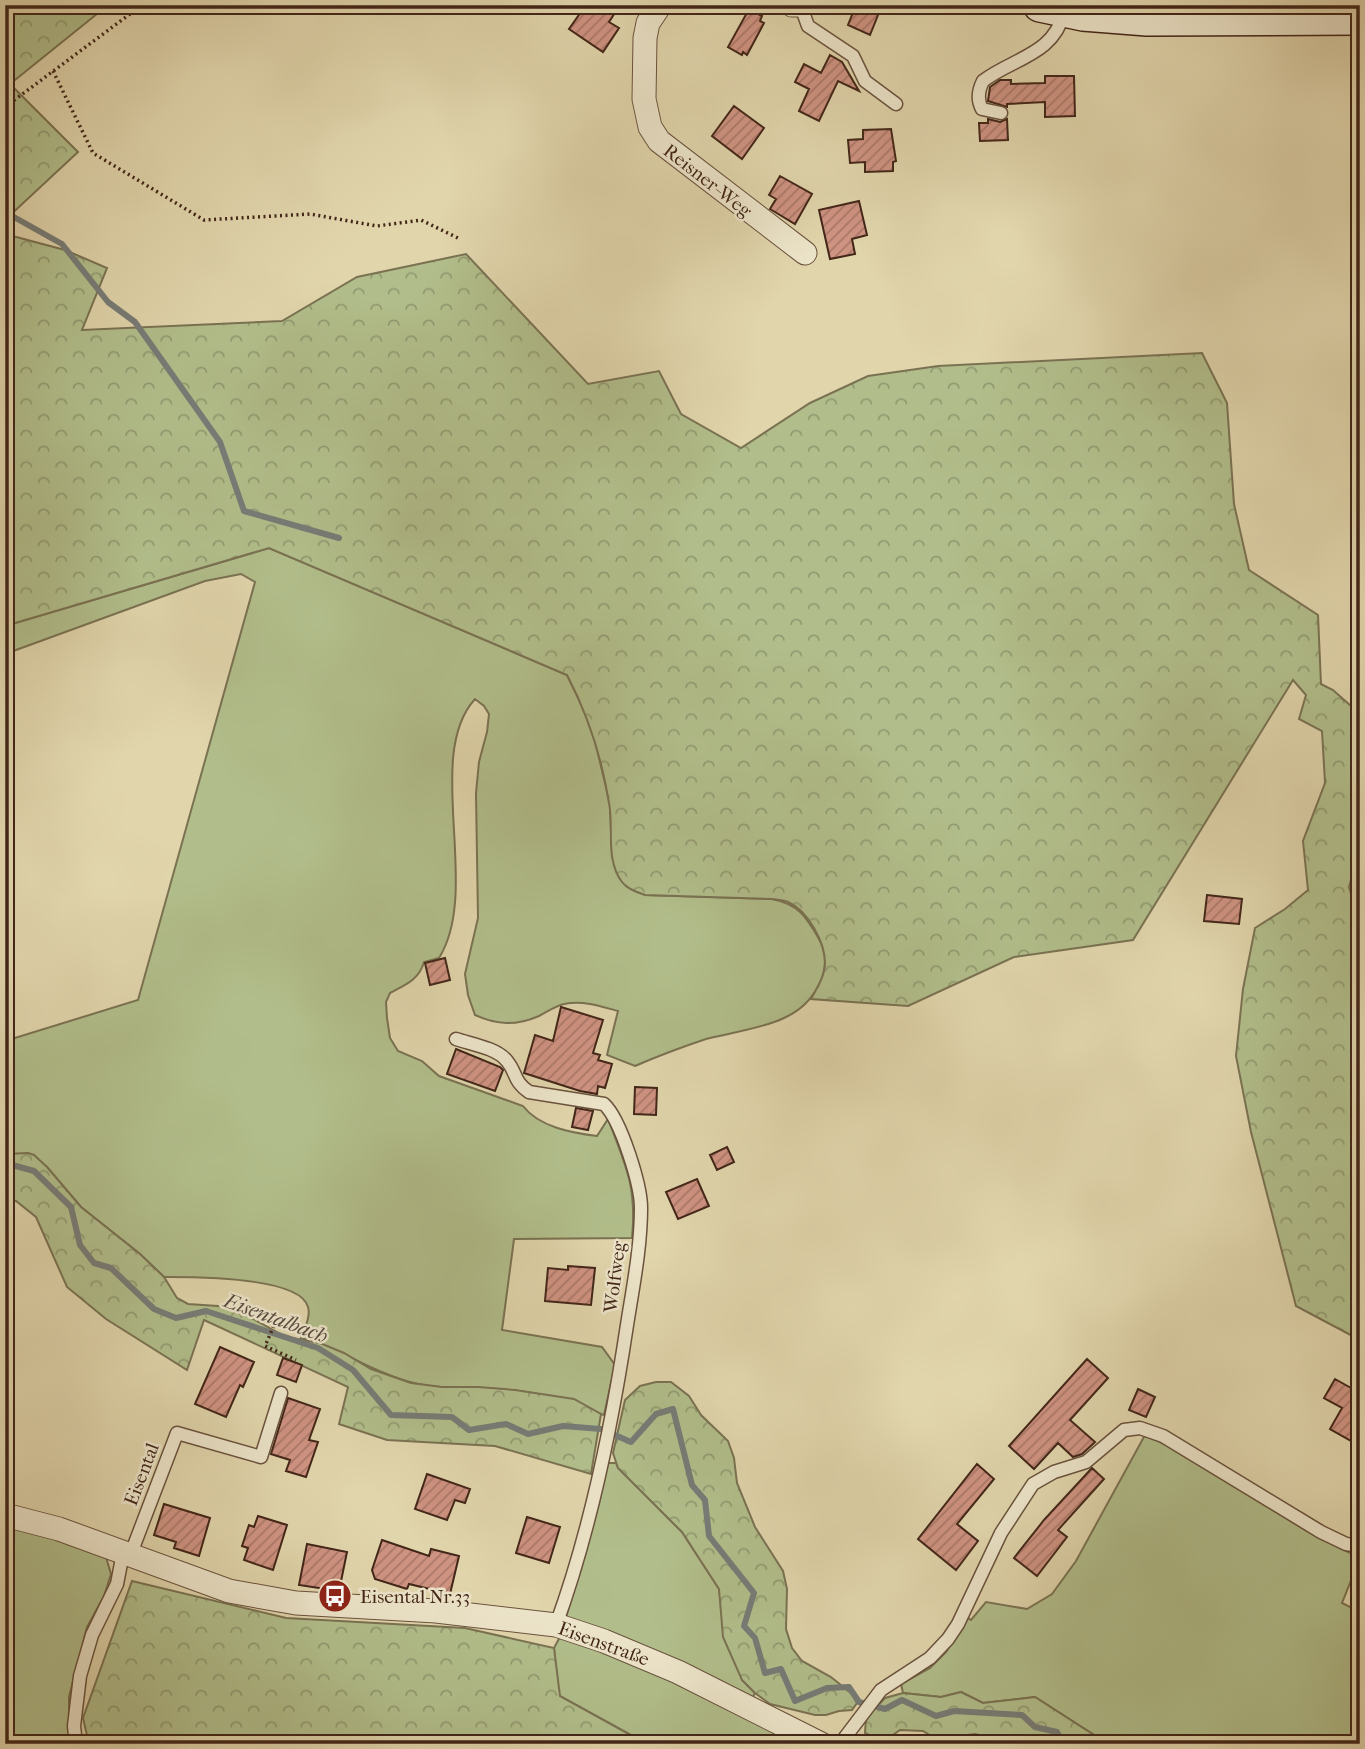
<svg xmlns="http://www.w3.org/2000/svg" width="1365" height="1749" font-family="'IM FELL French Canon',serif">
  <defs>
    <pattern id="forest-crowns" width="20" height="18" patternUnits="userSpaceOnUse" patternTransform="scale(1.75)"><rect width="20" height="18" fill="#b1be8b"/><path d="M2 6a3 3 0 1 1 6 0M12 15a3 3 0 1 1 6 0" fill="none" stroke="#929a71"/></pattern>
    <pattern id="building-hatch" width="6" height="6" patternUnits="userSpaceOnUse" patternTransform="scale(1.75)"><rect width="6" height="6" fill="#cf9382"/><path d="M-1 1l2-2M0 6l6-6M5 7l2-2" fill="none" stroke="#aa7869"/></pattern>
  </defs>
  <rect width="100%" height="100%" fill="#e1d5ac"/>
  <filter id="stains"><feTurbulence type="fractalNoise" baseFrequency=".00286" numOctaves="4"/><feColorMatrix values="0 0 0 0 .2 0 0 0 0 .09 0 0 0 0 .02 0 0 0 .5 -.17"/></filter>
  <radialGradient id="worn" r=".72"><stop offset=".6" stop-color="#630" stop-opacity="0"/><stop offset="1" stop-color="#630" stop-opacity=".3"/></radialGradient>
  <path fill="#b1be8b" stroke="#7a7252" stroke-width="2" d="M269 548 567 675 583 708 595 741 610 804 612 857 645 895 772 899C798 904 806 916 819 939 836 970 813 1005 784 1018 764 1028 729 1033 706 1039 682 1047 658 1056 635 1066L607 1055 618 1011C600 1006 583 1000 564 1004 555 1006 547 1012 539 1016 516 1026 497 1025 475 1015L468 995 465 974 478 918 476 793 479 762 487 732 489 714 484 706 475 699C423 756 482 889 439 958L424 962C419 980 405 985 390 993L386 1002 387 1018 390 1038 398 1051 422 1061 439 1076 523 1106C539 1127 572 1133 597 1136L608 1119C626 1166 637 1187 632 1238L514 1239 502 1330 602 1347 615 1365 604 1415C573 1406 544 1393 511 1390 478 1386 443 1391 410 1382 371 1372 340 1348 301 1338 304 1329 311 1317 308 1307 300 1276 191 1277 164 1277L140 1254 81 1207 47 1167 13 1154H5V1041L138 1000 255 582 241 574 205 581 5 654V626Z
    M1145 1435 1171 1447 1307 1531 1360 1558 1342 1603 1360 1612V1744H1097L1094 1735 1035 1697 983 1703 961 1692 941 1697 903 1693 901 1684 930 1668 946 1652 968 1618 971 1620 986 1602 1027 1609 1052 1594 1076 1561Z
    M604 1463H616L618 1468 682 1532 719 1589 722 1610 742 1680 755 1693 751 1701 565 1621 586 1548Z
    M5 1520 105 1554 111 1574 104 1596 87 1627 69 1697V1744H5Z
    M561 1635 625 1656 800 1744H647L559 1696 554 1648Z"/>
  <path fill="url(#forest-crowns)" stroke="#7a7252" stroke-width="2" d="M5 5H108L10 84 78 152 5 220Z
    M5 234 65 250 107 268 82 330 282 321 357 277 466 254 588 384 659 371 681 414 741 448 810 403 868 376 938 366 1202 353 1227 403 1234 504 1249 570 1318 615 1321 684 1333 690 1360 714V849L1349 887 1360 926V1340L1296 1306 1251 1132 1236 1056 1243 989 1255 928 1285 909 1308 890 1303 841 1325 783 1322 731 1299 719 1306 695 1293 680 1133 940 1014 957 908 1006 811 999C817 988 825 976 825 963 825 942 808 911 788 902 784 900 777 900 772 899L645 895C637 892 627 889 622 882 605 860 614 827 609 803 602 759 588 715 567 675L269 548 5 626Z
    M28 1153 34 1155 47 1167 81 1207 140 1254 164 1277 177 1298 188 1304 218 1306 239 1311 286 1337 320 1343 344 1353 371 1369 411 1383 442 1387H478L515 1390 574 1399 601 1414 591 1474 495 1446 387 1440 339 1424 348 1387 204 1320 187 1370 106 1319 67 1287 36 1217 16 1201 5 1199V1154Z
    M656 1382H671L689 1396 701 1415 728 1441 734 1458 737 1483 755 1527 783 1571 787 1589 786 1629 792 1648 802 1661 831 1677 852 1694 857 1703 852 1710 839 1711 826 1715H815L770 1704 755 1693 742 1680 723 1637 719 1589 682 1532 618 1468 613 1453 625 1400 640 1386Z
    M132 1581 286 1618 465 1628 554 1648 560 1696 647 1744H89L83 1718Z
    M961 1692 983 1703 1035 1697 1094 1735 1097 1744H1016L975 1734 936 1739 923 1731 900 1730 883 1742 865 1733 866 1718 885 1698 903 1693 941 1697Z"/>
  <g fill="none" stroke-linecap="round" stroke-linejoin="round">
    <path stroke="#777c77" stroke-width="6" d="M5 212 62 244 108 302 135 322 220 442 244 511 339 538
      M5 1163 34 1171 71 1207 80 1245 94 1263 111 1268 154 1309 176 1318 206 1311 318 1348 353 1370 391 1415 452 1417 469 1430 506 1424 528 1434 563 1426 601 1429 631 1442 656 1414 673 1409 692 1485 705 1500 709 1536 754 1593 744 1626 755 1638 765 1673 781 1669 795 1701 827 1688 849 1687 859 1702 885 1709 902 1700 936 1716 954 1711 1022 1715 1035 1727 1057 1732 1064 1744"/>
  </g>
  <path fill="url(#building-hatch)" stroke="#422618" stroke-width="2" d="M586 5H620L609 22 619 28 603 52 569 29Z
    M856 5H882L870 35 848 25Z
    M749 9 762 16 760 21 764 23 747 55 743 52 742 55 728 47Z
    M830 55 842 62 859 91 838 81 819 121 799 111 809 89 795 82 804 64 821 73Z
    M1045 76H1074L1075 116 1045 117V102L1007 104V107L988 101 990 87 1000 80H1011V84L1045 83Z
    M734 106 764 128 742 159 712 136Z
    M988 119 1000 122 1007 119 1008 140 980 141 979 123H988Z
    M891 129 896 161 893 162V171L865 172V162L850 163 848 140 863 139V130Z
    M780 176 812 194 795 224 770 209 776 199 769 195Z
    M859 201 867 235 852 239 855 254 830 259 819 210Z
    M1207 895 1242 899 1239 924 1204 921Z
    M445 958 450 980 430 985 425 963Z
    M561 1007 603 1020 593 1053 600 1055 598 1060 612 1064 605 1088 598 1086 597 1094 580 1091 524 1073 535 1035 553 1041Z
    M456 1049 500 1067 503 1070 495 1091 447 1074Z
    M635 1087 657 1088 656 1115 634 1114Z
    M576 1108 593 1111 588 1130 572 1127Z
    M727 1147 734 1162 717 1170 710 1155Z
    M697 1179 709 1206 678 1219 666 1192Z
    M568 1266 595 1268 591 1305 545 1301 548 1268 568 1270Z
    M220 1347 254 1362 243 1387 240 1385 226 1417 195 1404Z
    M283 1358 302 1365 296 1382 277 1375Z
    M1087 1359 1108 1378 1070 1420 1095 1442 1082 1454 1073 1457 1058 1443 1034 1469 1009 1446Z
    M1335 1379 1360 1393V1446L1330 1429 1342 1408 1324 1398Z
    M1138 1389 1155 1397 1146 1417 1129 1410Z
    M288 1398 320 1409 309 1440 318 1442 306 1477 286 1471 290 1460 271 1454Z
    M977 1464 994 1479 957 1524 978 1541 956 1570 918 1539Z
    M1092 1468 1104 1479 1058 1530 1067 1537 1037 1576 1014 1558 1044 1520Z
    M427 1474 470 1489 465 1503 455 1500 447 1520 415 1509Z
    M164 1504 210 1518 199 1556 174 1548 176 1542 154 1535Z
    M258 1516 287 1525 273 1570 244 1560 248 1548 242 1546 249 1525 254 1527Z
    M527 1517 560 1527 549 1563 516 1553Z
    M382 1540 429 1556 431 1549 459 1556 450 1594 409 1584 407 1589 375 1579 372 1570Z
    M307 1544 347 1552 339 1591 299 1585Z"/>
  <g fill="none" stroke-linecap="round" stroke-linejoin="round">
    <defs>
      <path id="lane" d="M803 5V12L808 26 853 56 865 81 896 104
        M1001 113 982 109C977 100 978 91 983 81 1013 58 1054 55 1064 12
        M456 1039C471 1044 497 1048 507 1061 517 1073 513 1081 529 1092L604 1104C621 1120 641 1185 641 1208 641 1247 633 1287 627 1325 612 1425 591 1529 556 1625
        M130 1556 177 1433 261 1457 281 1393
        M76 1744 74 1726 80 1676 92 1635 117 1584 123 1553
        M840 1744 881 1690 930 1658 948 1639 958 1624 1001 1533 1033 1484 1054 1472 1086 1462 1124 1430 1140 1428 1163 1436 1321 1532 1346 1544 1360 1546"/>
      <path id="street" d="M660 5 648 23 645 38 644 99 650 127 659 141 805 253
        M792 5H803
        M5 1515 59 1529 229 1591 296 1603 436 1611 556 1625 604 1641 678 1672 821 1744"/>
      <path id="secondary" d="M1040 5 1083 14 1147 19 1360 18"/>
    </defs>
    <use href="#lane" stroke="#6a523d" stroke-width="15"/>
    <use href="#street" stroke="#6a523d" stroke-width="25"/>
    <use href="#secondary" stroke="#422618" stroke-width="36"/>
    <path stroke="#422618" stroke-width="3.5" stroke-dasharray="2 3.5" stroke-linecap="butt" d="M53 71 93 153 204 220 310 214 377 226 421 220 460 239
      M5 107 142 5
      M276 1321 265 1346 296 1360"/>
    <use href="#lane" stroke="#ece4c9" stroke-width="12"/>
    <use href="#street" stroke="#ece4c9" stroke-width="23"/>
    <use href="#secondary" stroke="#ece4c9" stroke-width="33"/>
  </g>
  <defs>
    <symbol id="bus-disc" viewBox="-11 -11 22 22"><circle r="9.5" fill="#8f2418" stroke="#ece4c9"/><path d="M-5-6H5V4H4V6H2V4H-2V6H-4V4H-5ZM-3.5-4V0h7V-4ZM-3.5 1.2v1.5H-2V1.2ZM2 1.2v1.5H3.5V1.2Z" fill="#fff"/></symbol>
  </defs>
  <g fill-rule="evenodd">
    <use href="#bus-disc" x="316" y="1577" width="38" height="38"/>
  </g>
  <g text-anchor="middle" stroke-width="5" stroke-linejoin="round" paint-order="stroke">
    <g font-size="19" fill="#422618" stroke="#ece4c9">
      <text transform="translate(708 180) rotate(38)" y="7">Reisner-Weg</text>
      <text transform="translate(614 1277) rotate(-83)" y="7">Wolfweg</text>
      <text transform="translate(141 1474) rotate(-69)" y="7">Eisental</text>
      <text transform="translate(604 1643) rotate(20)" y="7">Eisenstraße</text>
    </g>
    <g font-size="19" fill="#422618" stroke="#ece4c9" text-anchor="start">
      <text x="360" y="1603">Eisental Nr.33</text>
    </g>
    <g font-size="21" font-style="italic" fill="#584a40" stroke="#ece4c9">
      <text transform="translate(276 1318) rotate(20)" y="7">Eisentalbach</text>
    </g>
  </g>
  <rect width="1365" height="1749" fill="none" stroke="#e1d5ac" stroke-width="28"/>
  <rect x="7" y="7" width="1351" height="1735" fill="none" stroke="#422618" stroke-width="3.5"/>
  <rect x="14" y="14" width="1337" height="1721" fill="none" stroke="#422618" stroke-width="2"/>
  <rect width="100%" height="100%" filter="url(#stains)"/>
  <rect width="100%" height="100%" fill="url(#worn)"/>
</svg>
